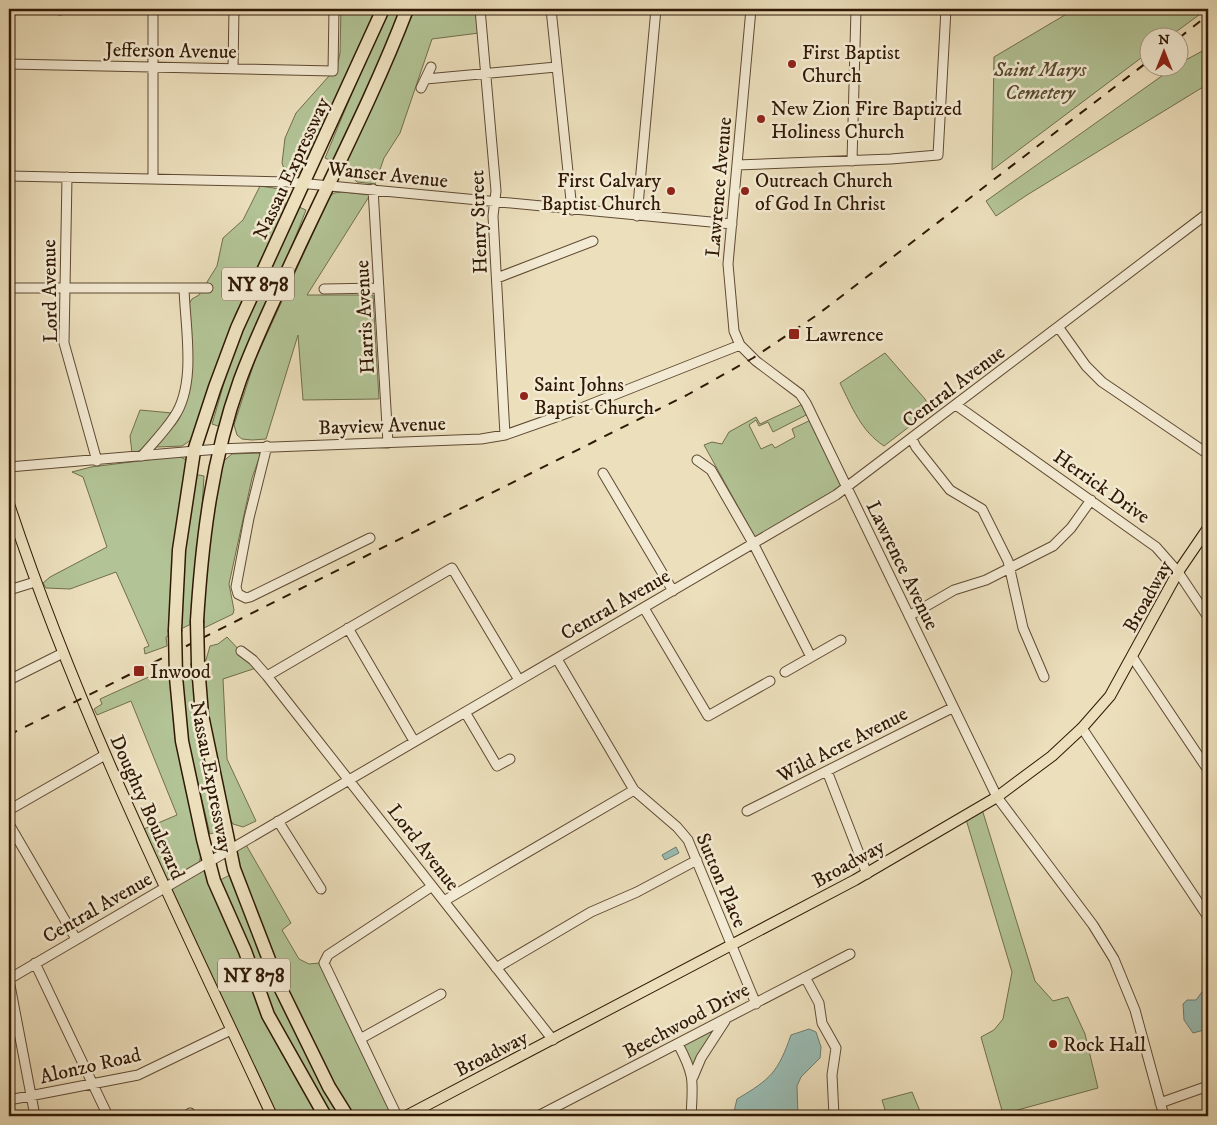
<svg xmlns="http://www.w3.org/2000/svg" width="1217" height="1125" font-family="'IM FELL DW Pica',serif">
  <rect width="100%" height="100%" fill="#ecdfbc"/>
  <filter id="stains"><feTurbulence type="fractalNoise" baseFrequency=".004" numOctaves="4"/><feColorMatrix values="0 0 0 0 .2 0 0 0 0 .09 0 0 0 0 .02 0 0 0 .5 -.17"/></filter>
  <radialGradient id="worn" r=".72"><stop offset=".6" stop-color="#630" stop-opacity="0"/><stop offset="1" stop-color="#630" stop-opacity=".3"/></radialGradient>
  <path fill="#b2c395" stroke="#716e4c" d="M341 9H375L359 50 302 170 297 175 283 176 284 169 282 163 285 138 296 113 337 67 340 53Z
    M387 9H402L334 162 325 158Z
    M415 9H477L479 33 432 39 400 133 384 158 375 184 357 182 347 173 348 158Z
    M1075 9H1207L1169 37 1150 38 1149 52 992 170 994 57Z
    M1208 48V84L1027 195 996 216 986 201 1173 68H1180V63Z
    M260 186 280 189 285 194V208L235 315 191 440 182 446 157 447 156 445C162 436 174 428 179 419 194 389 187 340 187 307L192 299 199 295 217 266 223 238 243 220Z
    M343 192 370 195 307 295H373L379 399 303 400 298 335 266 439 252 440 242 439 237 435 234 425 255 360 330 196 334 193Z
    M299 207 306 210 221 427 212 424C222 392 229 360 242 329 258 287 280 247 299 207Z
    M885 353 925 399 931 410 884 446C861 431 852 407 840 383Z
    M805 403 810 413 773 432 768 422 759 426 756 420 749 425 761 449 772 444 775 448 795 437 792 429 813 419 845 487 756 539 704 445 712 442 722 444 729 432 756 417 760 424Z
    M140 410 172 413C161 427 150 450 132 453L130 436Z
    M261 453 252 478 229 584 234 610 233 614 204 628 203 569 221 463 232 454Z
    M179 456 188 461 174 633 166 637 167 646 145 654 144 648 149 646 116 572 70 589 46 588 43 583 50 577 107 547 83 477 72 472 91 467Z
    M194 474 204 476 195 622 177 631V608Z
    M227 637 256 668 223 679 227 759 256 821 243 827 233 824 228 816 206 706 202 662 206 660 210 646 218 644Z
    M194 666 201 742 220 831 210 834 185 729 179 674Z
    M164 670 166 671 168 680 174 676 201 854 199 864 165 887 139 831 177 815 131 701 97 715 94 709 102 704 100 699Z
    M981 806 1035 981 1053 1001 1068 997 1085 1034 1098 1088 1003 1114 981 1037 994 1030 1003 1019 1012 972 965 816Z
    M245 843 291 923 282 930 299 959 309 964 320 963 322 965 394 1116H350L281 985 234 851Z
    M205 867 267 1014 322 1116H273L165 888Z
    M236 872 248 909 346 1116H329L293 1057 259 982 220 880Z
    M726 1019 693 1078 678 1044Z
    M912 1092 922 1116H887L882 1100Z"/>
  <path fill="#99bcb4" stroke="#6f7b6e" d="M676 847 679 853 665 860 662 855Z
    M1208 984V1029L1193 1033 1184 1020 1183 1004 1187 1000H1196Z
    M809 1029 816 1032 821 1047 820 1058 801 1077 797 1086 798 1116H733L737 1099C771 1079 778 1072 791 1035Z"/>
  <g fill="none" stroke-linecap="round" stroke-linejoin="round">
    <defs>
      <path id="minor" d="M60 9V10
        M480 9 496 191 493 216 505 435
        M551 9 572 210
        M751 9 728 264 734 331 740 345 756 361 800 394 806 403 997 797 1093 925 1114 959 1135 1010 1164 1116
        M9 64 333 71 334 9
        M233 68 234 9
        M426 79 556 67
        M421 88 431 67
        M852 161 856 9
        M737 165 891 159 938 155 946 9
        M9 176 288 182 732 224
        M67 177 64 343 97 461
        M153 178V9
        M373 189 388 443
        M637 216 656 9
        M497 278 593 241
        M9 288H208
        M324 289 379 288
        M1059 328 1086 366 1102 382 1208 454
        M1208 391V390
        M956 405 1156 547 1178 572 1208 617
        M912 439 916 447 950 490 982 509 1008 561 1023 628 1044 677
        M267 446 249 518 236 587 238 594 246 598 250 597 370 538
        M142 456C153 443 165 431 174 417 197 384 185 326 184 288
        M697 460 711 470 753 543 811 657
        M9 467 219 449 481 439 505 435 576 410 740 345
        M603 473 673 591
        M9 590 35 582
        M644 608 708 716 770 681
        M909 616 954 590 986 580 1053 546 1071 528 1091 500
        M348 628 414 741
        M241 651 253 660 267 676 553 1040
        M1133 658 1208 770
        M557 659 634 790 677 827 688 840 756 1004
        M785 672 841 640
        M267 676 452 568 519 680
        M9 680 63 653
        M465 712 497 766 510 759
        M1082 728 1208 917
        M827 771 867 874
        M9 810 105 755
        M747 811 952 708
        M278 821 321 889
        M9 824 76 939
        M444 901 634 790
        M35 963 108 1116
        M496 968 591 912 637 892 697 860
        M805 977 819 1003 822 1023 836 1048 832 1075 834 1116
        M9 979 836 495 1208 213
        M9 980 35 1116
        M360 1039 441 994
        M678 1044C695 1076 693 1081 691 1116
        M693 1077 701 1058 725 1021
        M9 1100 138 1075 231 1030
        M1160 1103 1208 1086
        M190 1113 192 1116
        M397 1116 324 963 328 955 431 887
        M538 1116 850 954"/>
      <path id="major" d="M9 504C79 716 178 914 272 1116
        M406 1116 855 880 997 797 1052 756 1082 728 1110 696 1178 572 1208 528"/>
      <path id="highway" d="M197 621C202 539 212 458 240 380 254 342 271 306 288 270 328 183 373 98 407 9
        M175 630 179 550 194 451 215 387 237 328 383 9
        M198 665 202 715 234 869 278 983 329 1087 347 1116
        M176 677 182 741 203 839 214 881 245 951 268 1015 325 1116"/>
    </defs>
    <use href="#minor" stroke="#5f4a32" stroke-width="11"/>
    <use href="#major" stroke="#301904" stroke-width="12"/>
    <use href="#highway" stroke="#301904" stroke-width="15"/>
    <use href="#minor" stroke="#f3ead3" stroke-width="9"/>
    <use href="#major" stroke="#ecdfbc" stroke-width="10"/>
    <use href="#highway" stroke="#ecdfbc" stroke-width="12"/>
    <path stroke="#301904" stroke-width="2" stroke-dasharray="9 9" stroke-linecap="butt" d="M1179 38 1208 15
      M9 735 687 395 753 358 817 315 1150 60"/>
    <defs>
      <path id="highway-bridge" d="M197 621 198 665
        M175 630 176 677"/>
    </defs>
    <use href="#highway-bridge" stroke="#301904" stroke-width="15" stroke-linecap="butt"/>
    <use href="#highway-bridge" stroke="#ecdfbc" stroke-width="12"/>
  </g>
  <g fill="#8f2418" stroke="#f3ead3" stroke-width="2">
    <circle cx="792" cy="64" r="5"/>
    <circle cx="761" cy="119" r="5"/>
    <circle cx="671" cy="191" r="5"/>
    <circle cx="745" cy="191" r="5"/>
    <rect x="788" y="328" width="12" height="12" rx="2.5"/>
    <circle cx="524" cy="396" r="5"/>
    <rect x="133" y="665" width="12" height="12" rx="2.5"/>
    <circle cx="1053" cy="1044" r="5"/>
  </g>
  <g text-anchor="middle" stroke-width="5" stroke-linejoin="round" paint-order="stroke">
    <g fill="#f3ead3" stroke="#6a5842" stroke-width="1">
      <rect x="222" y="267.5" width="72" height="33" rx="4"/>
      <rect x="218" y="958.5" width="72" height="33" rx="4"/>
    </g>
    <g font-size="19" font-weight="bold" fill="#301904">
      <text x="258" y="291">NY 878</text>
      <text x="254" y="982">NY 878</text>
    </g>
    <g font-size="20" fill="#301904" stroke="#f3ead3">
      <text transform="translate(171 50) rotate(1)" y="7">Jefferson Avenue</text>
      <text transform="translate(291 168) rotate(-65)" y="7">Nassau Expressway</text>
      <text transform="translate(388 174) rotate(6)" y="7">Wanser Avenue</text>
      <text transform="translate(718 187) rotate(-85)" y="7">Lawrence Avenue</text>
      <text transform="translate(478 222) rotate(-92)" y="7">Henry Street</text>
      <text transform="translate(49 291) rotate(-91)" y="7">Lord Avenue</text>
      <text transform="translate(364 317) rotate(-93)" y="7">Harris Avenue</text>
      <text transform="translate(953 386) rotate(-37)" y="7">Central Avenue</text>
      <text transform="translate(382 425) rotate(-2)" y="7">Bayview Avenue</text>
      <text transform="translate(1102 486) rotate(35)" y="7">Herrick Drive</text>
      <text transform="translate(903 565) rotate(64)" y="7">Lawrence Avenue</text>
      <text transform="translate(1147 596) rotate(-61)" y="7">Broadway</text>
      <text transform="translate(615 604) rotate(-30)" y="7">Central Avenue</text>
      <text transform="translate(842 744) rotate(-27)" y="7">Wild Acre Avenue</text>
      <text transform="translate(212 777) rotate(79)" y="7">Nassau Expressway</text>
      <text transform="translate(148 807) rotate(66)" y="7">Doughty Boulevard</text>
      <text transform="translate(424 847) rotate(52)" y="7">Lord Avenue</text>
      <text transform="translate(848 863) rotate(-29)" y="7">Broadway</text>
      <text transform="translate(722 880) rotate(67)" y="7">Sutton Place</text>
      <text transform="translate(97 907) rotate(-30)" y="7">Central Avenue</text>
      <text transform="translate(686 1020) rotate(-28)" y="7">Beechwood Drive</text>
      <text transform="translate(491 1053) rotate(-27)" y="7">Broadway</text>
      <text transform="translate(90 1065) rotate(-13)" y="7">Alonzo Road</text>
    </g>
    <g font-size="20" fill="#301904" stroke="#f3ead3" text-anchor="start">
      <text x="802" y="59">First Baptist<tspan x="802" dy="23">Church</tspan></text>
      <text x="771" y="115">New Zion Fire Baptized<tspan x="771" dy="23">Holiness Church</tspan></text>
      <text x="661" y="187" text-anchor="end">First Calvary<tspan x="661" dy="23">Baptist Church</tspan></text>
      <text x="755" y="187">Outreach Church<tspan x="755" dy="23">of God In Christ</tspan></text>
      <text x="805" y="341">Lawrence</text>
      <text x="534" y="391">Saint Johns<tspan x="534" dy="23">Baptist Church</tspan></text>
      <text x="150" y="678">Inwood</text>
      <text x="1063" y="1051">Rock Hall</text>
    </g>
    <g font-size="20" font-style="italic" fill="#574c30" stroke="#f3ead3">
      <text x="1040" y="76">Saint Marys<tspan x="1040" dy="23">Cemetery</tspan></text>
    </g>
  </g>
  <rect width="1217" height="1125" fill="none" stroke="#ecdfbc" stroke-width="30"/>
  <rect x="10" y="10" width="1197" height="1105" fill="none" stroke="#301904" stroke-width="2.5"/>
  <rect x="15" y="15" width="1187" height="1095" fill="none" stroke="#301904"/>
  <g transform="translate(1164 52)"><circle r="24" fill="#f3ead3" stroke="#a59680"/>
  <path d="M0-4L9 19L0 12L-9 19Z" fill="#8f2418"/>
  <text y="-8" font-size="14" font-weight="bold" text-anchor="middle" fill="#301904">N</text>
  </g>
  <rect width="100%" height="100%" filter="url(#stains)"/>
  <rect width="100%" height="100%" fill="url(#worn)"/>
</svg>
